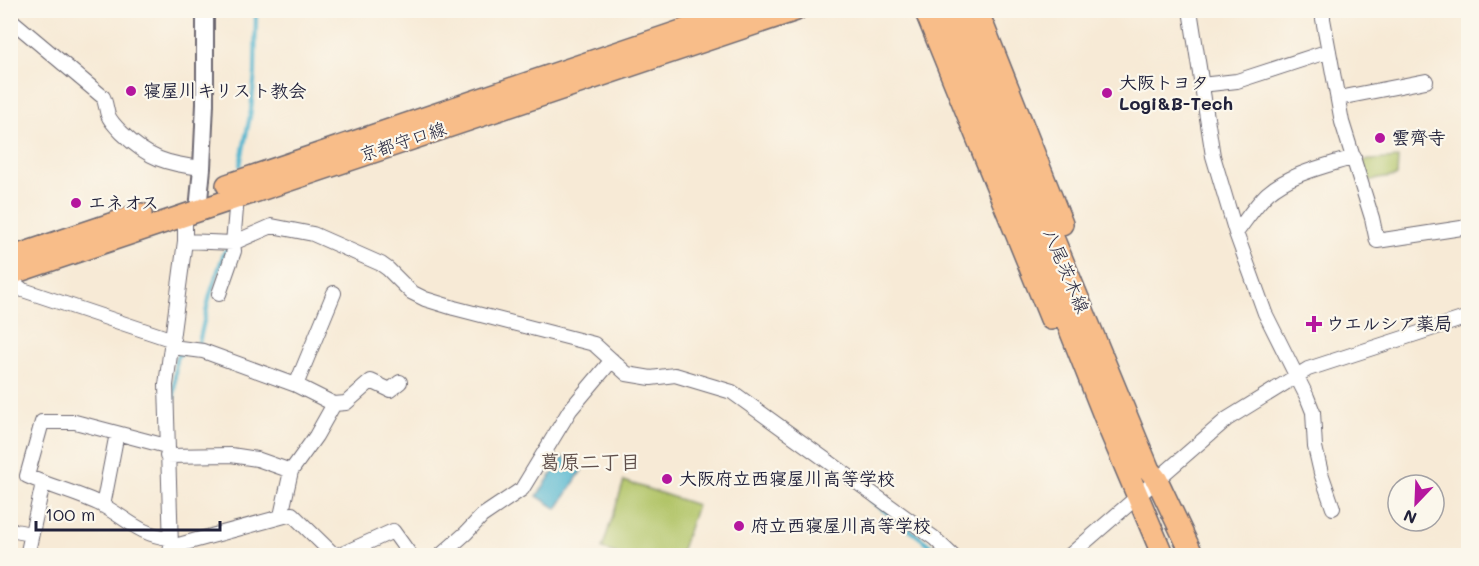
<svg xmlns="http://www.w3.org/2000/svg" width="1479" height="566" font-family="Mali,'Klee One',sans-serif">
  <rect width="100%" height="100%" fill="#fbf7ec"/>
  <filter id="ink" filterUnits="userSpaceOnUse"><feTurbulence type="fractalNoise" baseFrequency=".0167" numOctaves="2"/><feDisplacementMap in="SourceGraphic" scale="12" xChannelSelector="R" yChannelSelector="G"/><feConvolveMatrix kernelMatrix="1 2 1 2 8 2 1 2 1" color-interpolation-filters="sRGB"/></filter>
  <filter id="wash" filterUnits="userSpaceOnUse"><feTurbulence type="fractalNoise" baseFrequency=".008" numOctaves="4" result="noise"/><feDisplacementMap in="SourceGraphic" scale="24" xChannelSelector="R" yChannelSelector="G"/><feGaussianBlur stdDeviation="1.35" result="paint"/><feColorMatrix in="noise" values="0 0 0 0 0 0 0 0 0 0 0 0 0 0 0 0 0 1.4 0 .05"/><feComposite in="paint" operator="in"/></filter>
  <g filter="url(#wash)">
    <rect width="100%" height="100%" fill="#f7ead6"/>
    <path fill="#b2c569" stroke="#6a7452" stroke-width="1.5" d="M1398 158 1397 176 1366 181 1359 161Z
      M624 481 697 505 680 555H622L602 549Z"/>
    <path fill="#51b5cf" stroke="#3a6c85" stroke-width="1.5" d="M563 457 582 470 557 509 537 496Z"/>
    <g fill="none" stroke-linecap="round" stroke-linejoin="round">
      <path stroke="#51b5cf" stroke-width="4" d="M240 165 251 111 255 73 256 10
        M198 347 210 295 224 253 226 250
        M173 412 176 359 179 354H181
        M870 500 939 552 937 556"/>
    </g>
  </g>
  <g filter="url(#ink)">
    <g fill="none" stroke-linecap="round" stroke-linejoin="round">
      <defs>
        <path id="minor" d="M1190 10 1213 156 1236 233 1265 313 1307 397 1313 412 1315 447 1321 473 1333 508
          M1323 10V19L1342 122 1372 218 1377 241 1468 227
          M10 19 103 97C106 103 106 109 108 115 110 121 118 129 122 133 149 159 167 164 202 168
          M1201 85 1237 81 1329 51
          M1339 98 1426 81
          M237 198 233 243 272 226 313 234 381 264 388 269 411 292 425 299 454 308 594 344 627 374 651 378 675 375 732 392 934 538 953 556
          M1236 233C1246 220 1256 204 1268 193 1291 173 1326 166 1354 157
          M185 241 233 243 234 251 219 294
          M10 280 23 290 173 340
          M172 347 203 351 296 385 334 293
          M296 385 334 404
          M166 446 75 422H42L27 476C51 487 78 493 102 505 126 518 140 535 169 538
          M167 456 231 455 257 459 291 471 316 436 334 404 346 403 371 381 390 390 400 382
          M103 506 117 433
          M281 516 291 471
          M10 530 31 534
          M171 547 292 514 331 552 340 555 393 531 411 556
          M27 556 43 483
          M169 556 171 547 166 385 185 241V215
          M440 556 466 533 482 516 522 489 570 410 612 360
          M1069 556 1227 419 1308 369 1468 317"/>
        <path id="tertiary" d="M198 210 202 168 205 104V10"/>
        <path id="primary" d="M925 10 1051 319
          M943 10 1111 433 1163 556
          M959 10 1149 470 1157 480 1193 556
          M977 10 1062 224
          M227 185 743 10
          M10 258 141 214
          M10 274 796 10"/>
      </defs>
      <use href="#minor" stroke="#6d6871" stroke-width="16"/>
      <use href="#tertiary" stroke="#6d6871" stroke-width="20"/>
      <use href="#primary" stroke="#6d6871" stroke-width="24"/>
      <use href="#minor" stroke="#fff" stroke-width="14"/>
      <use href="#tertiary" stroke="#fff" stroke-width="16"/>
      <use href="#primary" stroke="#f8bd89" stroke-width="21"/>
    </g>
  </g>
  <g fill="#b5179e" stroke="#fbf7ec" stroke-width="2">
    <circle cx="131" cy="91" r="6"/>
    <circle cx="1107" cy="93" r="6"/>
    <circle cx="1380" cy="138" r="6"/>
    <circle cx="76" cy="203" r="6"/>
    <path d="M1311 315h6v6h6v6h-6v6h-6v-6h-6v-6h6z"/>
    <circle cx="667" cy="479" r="6"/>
    <circle cx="739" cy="526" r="6"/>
  </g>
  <g text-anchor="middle" stroke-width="4.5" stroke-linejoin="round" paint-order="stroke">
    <g font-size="18" font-weight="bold" fill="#22223b" stroke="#fbf7ec" text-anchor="start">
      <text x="1119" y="89">大阪トヨタ<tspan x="1119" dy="21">Logi&amp;B-Tech</tspan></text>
      <text x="143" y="97">寝屋川キリスト教会</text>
      <text x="1392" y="144">雲齊寺</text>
      <text x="88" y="209">エネオス</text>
      <text x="1326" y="330">ウエルシア薬局</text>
      <text x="679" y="485">大阪府立西寝屋川高等学校</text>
      <text x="751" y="532">府立西寝屋川高等学校</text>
    </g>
    <g font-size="18" fill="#22223b" stroke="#fbf7ec">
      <text transform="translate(403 142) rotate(-18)" y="6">京都守口線</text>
      <text transform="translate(1066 271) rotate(67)" y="6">八尾茨木線</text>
    </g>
    <g font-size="20" font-weight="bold" fill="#60504c" stroke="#fbf7ec">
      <text x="590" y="469">葛原二丁目</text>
    </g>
  </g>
  <rect width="1479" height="566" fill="none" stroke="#fbf7ec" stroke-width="36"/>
  <g transform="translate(1416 503) rotate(203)"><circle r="28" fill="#fbf7ec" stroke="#a4a2a5" stroke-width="1.5"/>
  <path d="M0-4.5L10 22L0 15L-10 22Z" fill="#b5179e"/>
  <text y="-9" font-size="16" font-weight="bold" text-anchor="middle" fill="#22223b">N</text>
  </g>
  <path d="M36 521v9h184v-9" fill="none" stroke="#22223b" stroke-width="3"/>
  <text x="45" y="521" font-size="18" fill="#22223b" stroke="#fbf7ec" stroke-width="4.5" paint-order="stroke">100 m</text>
</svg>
